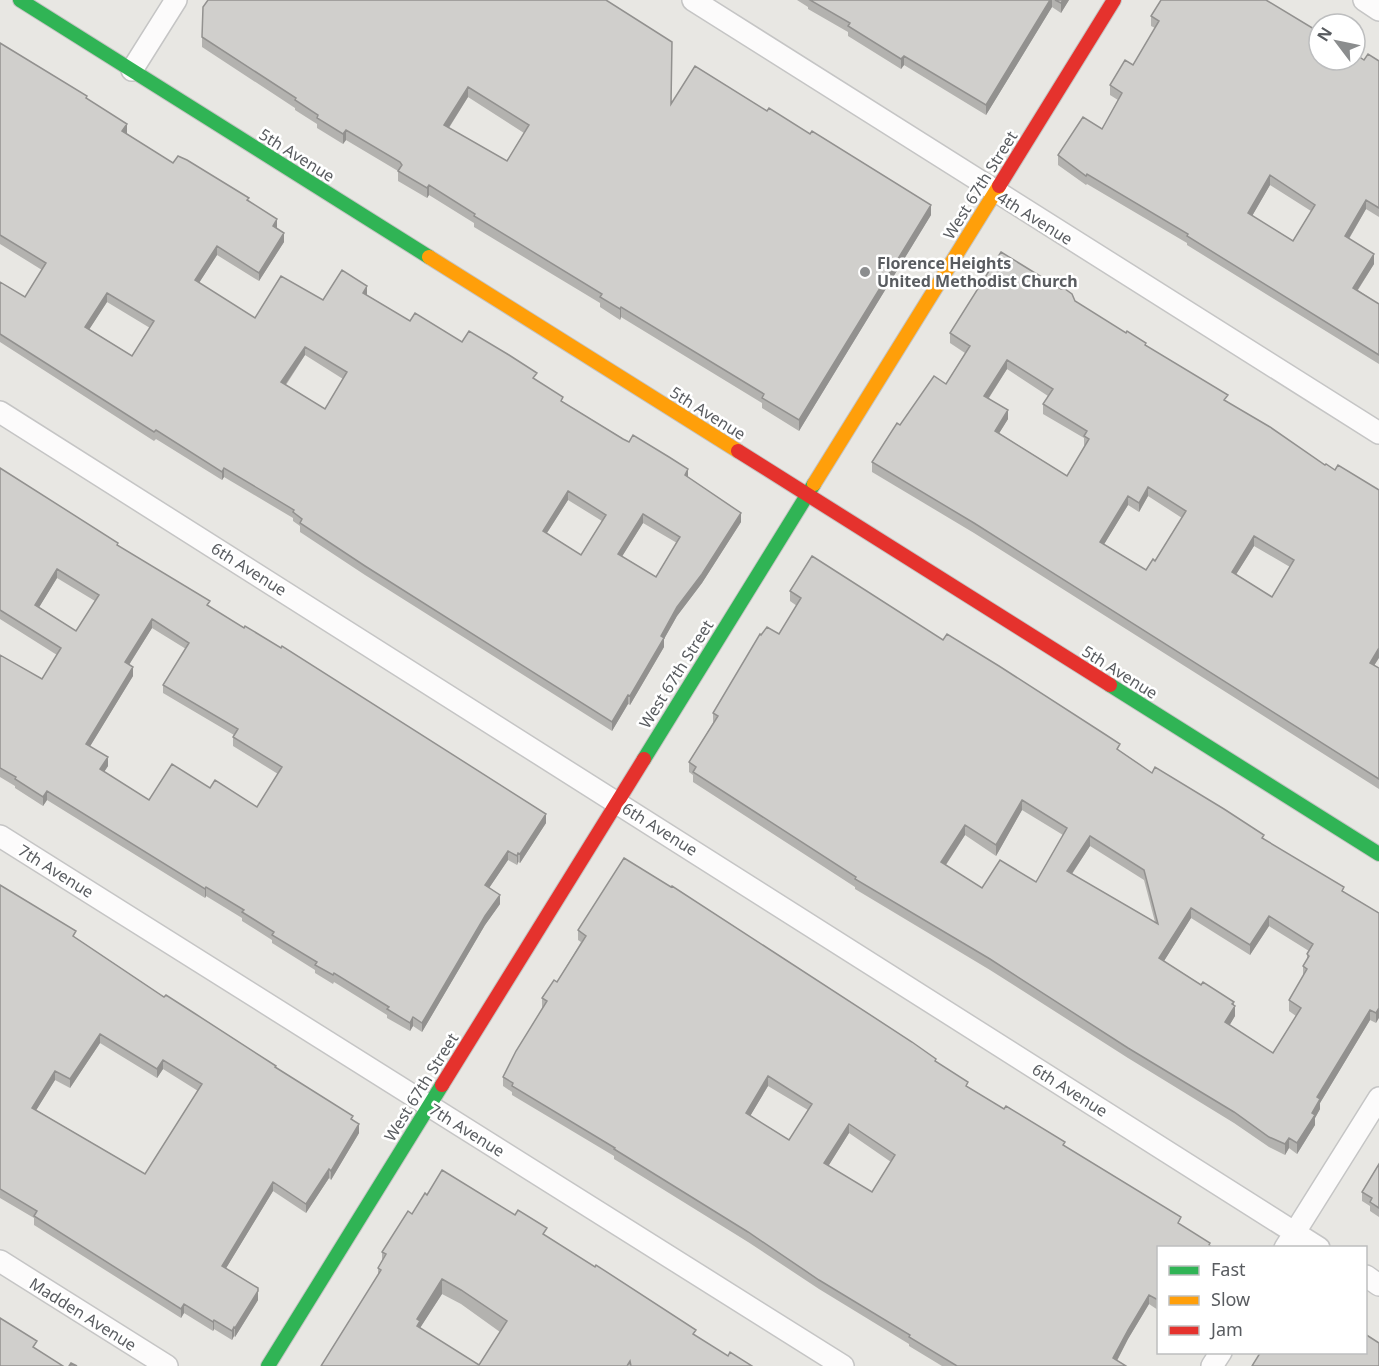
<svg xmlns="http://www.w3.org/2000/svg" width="1379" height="1366" font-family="'Noto Sans',sans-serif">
  <rect width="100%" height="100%" fill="#e8e7e3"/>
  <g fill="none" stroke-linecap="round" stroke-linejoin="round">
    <defs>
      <path id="street" d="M693 0 1379 433
        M1364 0 1379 10
        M132 70 176 0
        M0 412 1319 1248
        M0 836 843 1366
        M1285 1248 1379 1098
        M0 1261 167 1366
        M1366 1276 1379 1285
        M1212 1366 1221 1352"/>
      <path id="fast" d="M20 0 429 257
        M1110 685 1379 854
        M644 759 814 484
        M268 1366 442 1085"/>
      <path id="slow" d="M429 257 738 451
        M814 484 999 186"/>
      <path id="jam" d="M999 186 1114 0
        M738 451 1110 685
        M442 1085 644 759"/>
    </defs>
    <use href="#street" stroke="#c5c5c5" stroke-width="24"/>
    <use href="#fast" stroke="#c4c4c3" stroke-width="16"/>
    <use href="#slow" stroke="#c4c4c3" stroke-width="16"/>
    <use href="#jam" stroke="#c4c4c3" stroke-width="16"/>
    <use href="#street" stroke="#fcfbfb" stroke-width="21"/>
    <use href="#fast" stroke="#30b455" stroke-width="14"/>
    <use href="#slow" stroke="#ff9f0a" stroke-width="14"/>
    <use href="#jam" stroke="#e5322d" stroke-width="14"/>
  </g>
  <path fill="#b3b2af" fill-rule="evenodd" d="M797 0H1069L1061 13 1052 7 986 115 904 65 901 69 848 36V32L808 9V7Z
    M1151 16 1364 60 1379 61V217L1366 209 1349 239 1374 264 1358 290 1379 304V364L1187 245V243L1087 184 1086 185 1058 165V155L1102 129 1118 100 1110 95V85L1133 65 1155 28 1151 26ZM1270 185 1311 211 1293 241 1252 216Z
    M202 37 671 104 931 215 799 431 762 408V403L621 317 620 320 600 307V303L474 227V223L429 195 427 198 398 181V171L346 140 343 144 317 128V124L295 110V108L202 47ZM468 97 524 133 507 161 449 128Z
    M0 43 87 99 127 133H126L173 163 249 201 277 228V229L284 242 259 281 217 255 199 283 255 318 323 300 367 294V295L410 321 462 342 537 381 563 402 688 478 741 522 702 583 677 616 664 639V647L630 705 628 704 612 731 365 575 300 532V526L293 521V518L224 477 222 480 156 439 154 441 0 342V282L25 297 42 270 0 244ZM107 302 150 328 132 356 89 329ZM305 355 343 379 325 409 286 385ZM568 500 602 521 581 555 547 533ZM643 523 677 543 656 577 622 556Z
    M1075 301 1146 346 1228 402 1374 665 1379 668V789L974 533 872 472V462L900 425 946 384 965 353 950 343V333ZM1007 369 1048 396 1043 404V414L1084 438V445L1085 446 1067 476 999 433 1008 419 989 398ZM1148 496 1182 518 1155 561 1146 570 1104 544 1128 505 1139 512ZM1254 546 1290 567 1272 597 1236 574Z
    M0 468 210 607 546 823 520 863 518 862 517 865 508 860 489 888 500 904 485 925 422 1032 413 1026 410 1031 387 1018V1015L334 982 333 984 315 973V970L272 943V940L242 921V918L206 896 205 898 47 800 43 806 15 788V786L0 777V655L42 679 57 655 0 619ZM57 578 95 601 76 631 39 607ZM152 628 186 649 163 685V693L234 735 233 737V746L278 774 257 807 210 788 149 800 104 772 108 766 90 746 133 676 129 665Z
    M790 591 943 640 1120 751 1152 773 1264 839 1344 892 1379 913 1376 1023 1370 1020 1320 1103V1109L1315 1118V1125L1297 1154 1289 1148 1285 1155 1269 1147 1234 1123 1128 1058 990 970 855 889V887L693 782V775L689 772V762L713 723V713L761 635 779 634 797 606 790 601ZM1022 810 1063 835 1036 882 982 888 946 865 965 835 996 856ZM1090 846 1144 880 1155 922 1072 874ZM1191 918 1250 955 1269 926 1309 951 1307 954V960L1303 966V976L1289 1000V1011L1296 1016 1273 1053 1229 1025 1235 1016 1234 1005 1164 961Z
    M0 885 76 938 164 997 276 1068 353 1120 359 1133 331 1180 329 1178 306 1213 273 1191 226 1268 258 1300 235 1337 234 1336 232 1340 214 1329 213 1331 184 1313 181 1318 34 1225V1218L0 1198ZM100 1043 157 1078 163 1069 198 1091 145 1174 36 1110 55 1080 70 1088Z
    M578 930 936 1062 968 1087 1065 1146 1158 1248V1310L1149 1304 1128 1339 1117 1361 1126 1366H942L909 1346V1344L819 1289 748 1242 614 1159V1156L512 1095V1092L503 1086V1077L543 1008H542V998L557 982 581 942 578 940ZM768 1086 808 1110 789 1140 750 1116ZM849 1133 891 1162 872 1192 828 1166Z
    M1379 1164V1217L1370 1211V1206L1362 1201V1192Z
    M427 1195 547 1236 696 1336 728 1356 752 1366H321L378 1275V1268L382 1261V1252ZM442 1294 461 1304 500 1332 479 1365 420 1328Z"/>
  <path fill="#92918f" d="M1050 0H1052V7L986 115V105Z
    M1063 0H1069L1061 13V3Z
    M904 56V65L901 69V59Z
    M468 87V97L444 135V125Z
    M127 124V133L122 140V131Z
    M346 130V140L343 144V134Z
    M1270 175V185L1248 223V213Z
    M429 185V195L427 198V188Z
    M1366 200V209L1345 245V236Z
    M931 205V215L799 431V420Z
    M277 219V228L273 235V226Z
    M284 233V242L259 281V273Z
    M217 246V255L195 289V280Z
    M1374 254V264L1353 297V288Z
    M367 286V294L363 302V293Z
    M107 293V302L85 336V327Z
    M621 307V317L620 320V309Z
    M305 347V355L281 391V382Z
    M1007 360V369L984 405V396Z
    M1008 410V419L995 440V431Z
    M224 468V477L222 480V472Z
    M688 469V478L685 475Z
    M1148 487V496L1139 512V503Z
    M568 491V500L543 539V531Z
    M1128 496V505L1100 551V542Z
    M741 513V522L702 583 677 616 664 639V647L630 705V696L661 636 677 607Z
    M643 514V523L618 563V554Z
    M1254 536V546L1232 581V572Z
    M57 569V578L35 614V605Z
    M152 619V628L125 671V662Z
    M1379 648V658L1370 672V663Z
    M133 667V676L86 753V744Z
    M628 695V704L612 731V722Z
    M108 757V766L100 778V769Z
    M47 791V800L43 806V797Z
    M1022 800V810L996 856V845Z
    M546 814V823L520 863V854Z
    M965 825V835L941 872V862Z
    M1090 836V846L1067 881V871Z
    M508 851V860L485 894V885Z
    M518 853V862L517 865V856Z
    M206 887V896L205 898V889Z
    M500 895V904L485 925 422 1032V1023L485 916Z
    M1191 908V918L1159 969V958Z
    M1269 916V926L1250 955V945Z
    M1234 1002V1008L1235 1006V1016L1225 1033V1022Z
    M1379 1008V1018L1376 1023V1013Z
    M1370 1010V1020L1320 1103V1109L1315 1118V1125L1297 1154V1143L1312 1113 1317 1097Z
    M413 1017V1026L410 1031V1023Z
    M100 1034V1043L70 1088V1079Z
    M163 1060V1069L157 1078V1069Z
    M55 1071V1080L32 1117V1108Z
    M768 1076V1086L746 1123V1113Z
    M359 1124V1133L331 1180V1171Z
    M849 1124V1133L824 1173V1163Z
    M1289 1138V1148L1285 1155V1144Z
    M329 1169V1178L306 1213V1204Z
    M273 1182V1191L222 1275V1266Z
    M442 1279V1294L420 1328 417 1341V1319Z
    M258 1291V1300L235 1337V1328Z
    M1149 1295V1304L1128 1339 1114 1366 1113 1358 1128 1330Z
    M184 1304V1313L181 1318V1309Z
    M214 1320V1329L213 1331V1322Z
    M234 1327V1336L232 1340V1331Z"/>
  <path fill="#d0cfcc" stroke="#92918f" stroke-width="1.5" fill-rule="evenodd" d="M208 0H606L672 42 671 104 695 66 767 111 769 108 810 134 812 131 931 205 799 420 762 398 764 394 621 307 620 309 600 297 602 294 474 216 475 214 429 185 427 188 398 171 402 165 400 162 346 130 343 134 317 118 318 115 295 100 296 98 202 37 203 7ZM468 87 529 125 507 161 444 125Z
    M810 0H1050L986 105 904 56 901 59 848 26 850 23Z
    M1055 0H1063L1061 3Z
    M1161 0H1266L1319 32V60H1355V54L1364 60 1368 54 1379 61V208L1366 200 1345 236 1374 254 1353 288 1379 304V355L1187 236 1188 234 1087 174 1086 176 1058 155 1083 117 1102 129 1122 93 1110 85 1125 60 1133 65 1159 21 1151 16ZM1270 175 1315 205 1293 241 1248 213Z
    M0 43 87 96 86 98 127 124 122 131 173 163 178 156 187 160 249 198 247 200 277 219 273 226 284 233 259 273 217 246 195 280 255 318 281 276 323 300 342 270 367 286 363 293 410 321 415 313 462 342 469 331 509 355 537 373 533 378 563 397 561 401 623 439 629 442 633 435 669 457 688 469 685 475 741 513 702 574 677 607 661 636 664 638 630 696 628 695 612 722 365 566 300 523 302 519 293 512 294 510 224 468 222 472 156 430 154 432 0 334V282L25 297 46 263 0 235ZM107 293 154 321 132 356 85 327ZM305 347 347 372 325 409 281 382ZM568 491 606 515 581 555 543 531ZM643 514 680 537 656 577 618 554Z
    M1001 252 1061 289H1065L1072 294 1075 301 1126 333 1127 331 1146 343 1145 345 1228 395 1224 400 1270 427 1325 465 1326 464 1335 470 1338 465 1379 490V648L1370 663 1379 668V779L974 523 872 462 897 423 900 425 934 376 946 384 970 346 950 333ZM1007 360 1053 389 1043 404 1087 431 1084 436 1089 439 1067 476 995 431 1008 410 984 396ZM1148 487 1186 511 1155 561 1153 559 1146 570 1100 542 1128 496 1139 503ZM1254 536 1294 560 1272 597 1232 572Z
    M0 468 118 543 117 545 210 601 207 605 244 628 245 626 281 648 282 646 546 814 520 854 518 853 517 856 508 851 485 885 500 895 485 916 422 1023 413 1017 410 1023 387 1009 389 1007 334 973 333 975 315 965 317 962 272 935 274 932 242 912 244 910 206 887 205 889 47 791 43 797 15 779 16 777 0 768V655L42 679 61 648 0 610ZM57 569 99 595 76 631 35 605ZM152 619 189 643 163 685 238 729 233 737 282 767 257 807 215 780 210 788 172 764 149 800 100 769 108 757 86 744 133 667 125 662Z
    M812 556 943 640 947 634 999 666 1103 733 1120 744 1117 749 1152 773 1155 767 1224 809 1264 835 1262 838 1344 887 1342 891 1379 913V1008L1376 1013 1370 1010 1317 1097 1320 1099 1312 1113 1315 1115 1297 1143 1289 1138 1285 1144 1269 1137 1234 1112 1128 1048 990 959 855 879 856 877 693 772 696 767 689 762 718 716 713 713 760 634 761 635 767 627 779 634 801 598 790 591ZM1022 800 1067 828 1036 882 1000 860 982 888 941 862 965 825 996 845ZM1090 836 1144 870 1158 924 1067 871ZM1191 908 1250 945 1269 916 1313 944 1307 954 1309 956 1303 966 1307 969 1289 1000 1301 1008 1273 1053 1225 1022 1235 1006 1232 1004 1234 1002 1203 982 1201 985 1159 958Z
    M624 858 671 887 672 886 912 1042 936 1059 935 1061 968 1082 966 1086 1004 1109 1006 1106 1065 1142 1063 1145 1181 1217 1178 1223 1210 1243 1209 1245 1213 1248H1158V1300L1149 1295 1128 1330 1113 1358 1126 1366H957L909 1337 910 1335 819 1280 748 1232 614 1149 615 1148 512 1086 513 1083 503 1077 516 1051 547 1001 542 998 554 980 557 982 586 936 578 930ZM768 1076 812 1104 789 1140 746 1113ZM849 1124 895 1155 872 1192 824 1163Z
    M0 885 76 931 73 936 164 997 166 995 194 1013 276 1066 275 1067 353 1116 351 1119 359 1124 331 1171 329 1169 306 1204 273 1182 222 1266 258 1288V1291L235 1328 234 1327 232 1331 214 1320 213 1322 184 1304 181 1309 34 1216 37 1211 0 1189ZM100 1034 157 1069 163 1060 202 1084 145 1174 32 1108 55 1071 70 1079Z
    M1379 1164V1208L1370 1202 1372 1198 1362 1192Z
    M442 1170 515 1215 518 1210 547 1228 543 1234 595 1267 596 1265 696 1330 693 1334 728 1356 730 1352 752 1366H631L630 1361 627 1366H321L381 1270 378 1268 386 1254 382 1252 408 1211 412 1214 425 1193 427 1195ZM442 1279 461 1290 507 1321 479 1365 417 1326 420 1321 417 1319Z
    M0 1318 37 1341 33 1347 63 1366H0Z
    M1365 1334 1379 1343V1366H1252L1260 1353H1365Z
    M71 1363 77 1366H69Z"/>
  <circle fill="#8b8d8e" stroke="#fff" stroke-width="2" cx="865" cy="272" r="6"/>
  <g text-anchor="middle" stroke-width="5" stroke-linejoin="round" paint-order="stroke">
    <g font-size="16" fill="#595c60" stroke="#fff">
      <text transform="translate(297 155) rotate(32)" y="6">5th Avenue</text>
      <text transform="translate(980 185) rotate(-58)" y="6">West 67th Street</text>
      <text transform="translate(1035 218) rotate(32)" y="6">4th Avenue</text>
      <text transform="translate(708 413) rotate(32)" y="6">5th Avenue</text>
      <text transform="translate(249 569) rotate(32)" y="6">6th Avenue</text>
      <text transform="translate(1120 672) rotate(32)" y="6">5th Avenue</text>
      <text transform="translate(676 674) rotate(-58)" y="6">West 67th Street</text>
      <text transform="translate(660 829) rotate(32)" y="6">6th Avenue</text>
      <text transform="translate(56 871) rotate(32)" y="6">7th Avenue</text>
      <text transform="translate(421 1087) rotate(-58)" y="6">West 67th Street</text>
      <text transform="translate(1070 1090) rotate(32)" y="6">6th Avenue</text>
      <text transform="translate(467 1130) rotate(32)" y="6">7th Avenue</text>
      <text transform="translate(83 1314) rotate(32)" y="6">Madden Avenue</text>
    </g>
    <g font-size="16" font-weight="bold" fill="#595c60" stroke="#fff" text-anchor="start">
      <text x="877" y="269">Florence Heights<tspan x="877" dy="18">United Methodist Church</tspan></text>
    </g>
  </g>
  <rect x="1157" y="1246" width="210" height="108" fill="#ffffff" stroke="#bdbebf" stroke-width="1.5"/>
  <rect x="1169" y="1266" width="30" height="9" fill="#30b455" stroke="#bdbebf" stroke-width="1.5"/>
  <text x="1211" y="1276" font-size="18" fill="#595c60">Fast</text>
  <rect x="1169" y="1296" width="30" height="9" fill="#ff9f0a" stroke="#bdbebf" stroke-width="1.5"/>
  <text x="1211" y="1306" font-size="18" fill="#595c60">Slow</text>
  <rect x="1169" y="1326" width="30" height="9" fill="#e5322d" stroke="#bdbebf" stroke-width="1.5"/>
  <text x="1211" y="1336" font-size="18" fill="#595c60">Jam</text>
  <g transform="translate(1337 42) rotate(302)"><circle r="28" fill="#ffffff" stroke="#bdbebf" stroke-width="1.5"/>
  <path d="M0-4.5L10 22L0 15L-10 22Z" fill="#8b8d8e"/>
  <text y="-9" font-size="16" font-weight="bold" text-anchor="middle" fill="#595c60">N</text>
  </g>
</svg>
